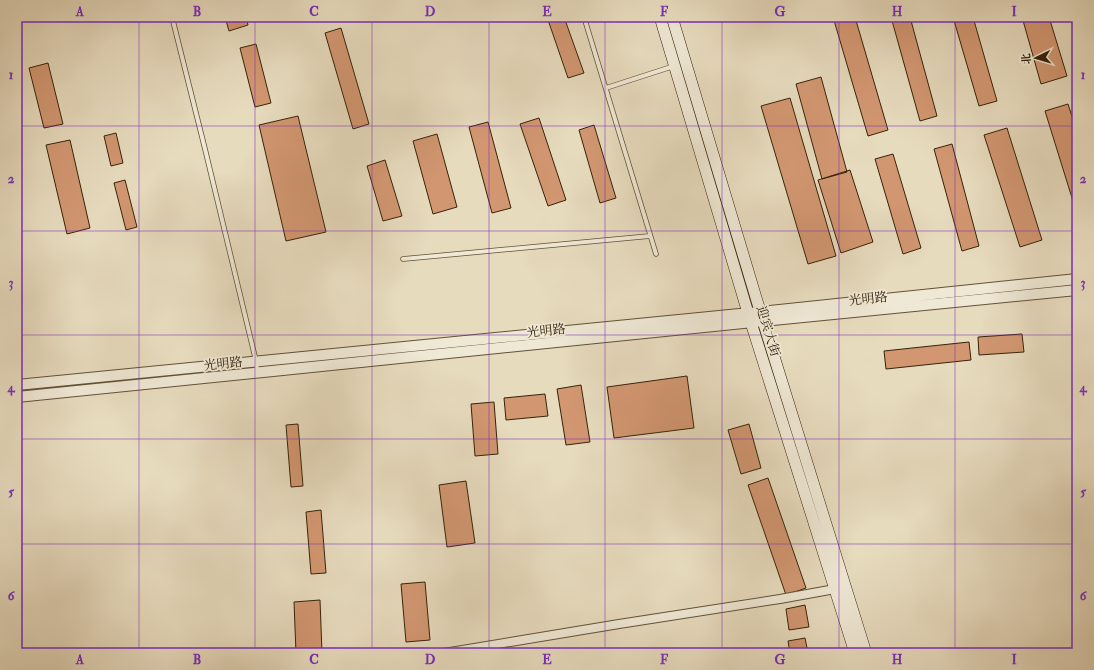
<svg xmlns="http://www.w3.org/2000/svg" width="1094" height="670" font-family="'IM FELL Double Pica','Noto Serif SC',serif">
  <rect width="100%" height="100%" fill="#e7dbbe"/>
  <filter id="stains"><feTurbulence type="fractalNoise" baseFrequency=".005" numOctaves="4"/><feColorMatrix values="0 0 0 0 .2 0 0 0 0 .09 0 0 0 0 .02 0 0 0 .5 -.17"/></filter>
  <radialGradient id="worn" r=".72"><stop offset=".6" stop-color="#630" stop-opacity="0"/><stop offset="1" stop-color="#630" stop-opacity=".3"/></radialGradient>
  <path fill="#d29771" stroke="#352308" d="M225 17H246L248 25 229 31Z
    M547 17H564L584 73 568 78Z
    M833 17H855L888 130 868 136Z
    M891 17H910L937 116 920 121Z
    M953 17H973L997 101 979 106Z
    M1022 17H1049L1067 76 1041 84Z
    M341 28 369 124 353 129 325 33Z
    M256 44 271 103 255 107 240 48Z
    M48 63 63 124 44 128 29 68Z
    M821 77 847 172 822 179 796 84Z
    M790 98 836 256 808 264 761 106Z
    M1068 104 1077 132V214L1045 111Z
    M298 116 326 232 286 241 259 125Z
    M539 118 566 200 548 206 520 124Z
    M488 122 511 208 492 213 469 127Z
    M594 125 616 198 600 203 579 130Z
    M1007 128 1042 240 1020 247 984 135Z
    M116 133 123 163 111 166 104 136Z
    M437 134 457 207 433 214 413 141Z
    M70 140 90 228 67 234 46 145Z
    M952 144 979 246 962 251 934 149Z
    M893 154 921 248 903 254 875 159Z
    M385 160 402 216 383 221 367 166Z
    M850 170 873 242 841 253 818 180Z
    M125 180 137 227 126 230 114 183Z
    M1022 334 1024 352 979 355 978 337Z
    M969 342 971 360 886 369 884 351Z
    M687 376 694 428 614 438 607 387Z
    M581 385 590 442 566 445 557 389Z
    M545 394 548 416 506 420 504 398Z
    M494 402 498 454 475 456 471 404Z
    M298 424 303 486 291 487 286 425Z
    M749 424 761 468 741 474 728 430Z
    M768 478 806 588 786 595 748 485Z
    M466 481 475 543 447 547 439 485Z
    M321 510 326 573 311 574 306 512Z
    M425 582 430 640 406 642 401 584Z
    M320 600 322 653H296L294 602Z
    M805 605 809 627 789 630 786 609Z
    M805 638 808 653H790L788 641Z"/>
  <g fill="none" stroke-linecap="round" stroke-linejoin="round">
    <defs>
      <path id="service" d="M172 17 205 149 256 361 257 372
        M584 17 656 254
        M606 88 674 66
        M403 259 650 236"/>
      <path id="minor" d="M444 653 619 624 780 599 835 589"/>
      <path id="tertiary" d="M17 385 760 312 1077 279
        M17 397 763 321 1077 290"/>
      <path id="secondary" d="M660 17 748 313 855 653
        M672 17 763 321 866 653"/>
    </defs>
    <use href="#service" stroke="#625136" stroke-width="5.5"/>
    <use href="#minor" stroke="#625136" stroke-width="10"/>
    <use href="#tertiary" stroke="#625136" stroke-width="12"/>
    <use href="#secondary" stroke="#352308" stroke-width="12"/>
    <use href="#service" stroke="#efe8d5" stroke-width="4"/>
    <use href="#minor" stroke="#efe8d5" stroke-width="8"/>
    <use href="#tertiary" stroke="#efe8d5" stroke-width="10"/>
    <use href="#secondary" stroke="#efe8d5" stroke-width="11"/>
  </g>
  <path fill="none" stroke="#7b2cbf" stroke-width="1" stroke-opacity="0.55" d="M139 17V653M255 17V653M372 17V653M489 17V653M605 17V653M722 17V653M839 17V653M955 17V653M17 126H1077M17 231H1077M17 335H1077M17 439H1077M17 544H1077"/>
  <g text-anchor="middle" stroke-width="3.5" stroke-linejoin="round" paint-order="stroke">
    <g font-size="13" fill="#352308" stroke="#efe8d5">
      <text transform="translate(868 298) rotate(-6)" y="5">光明路</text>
      <text transform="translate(546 330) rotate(-6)" y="5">光明路</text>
      <text transform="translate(769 331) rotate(73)" y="5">迎宾大街</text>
      <text transform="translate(223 363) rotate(-6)" y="5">光明路</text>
    </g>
  </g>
  <rect width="1094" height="670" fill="none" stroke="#e7dbbe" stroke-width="44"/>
  <g transform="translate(1036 58) rotate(265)" stroke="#efe8d5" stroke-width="3" paint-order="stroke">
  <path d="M0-3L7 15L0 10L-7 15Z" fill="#352308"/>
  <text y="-6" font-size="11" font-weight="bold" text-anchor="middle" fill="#352308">北</text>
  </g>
  <rect x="22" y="22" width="1050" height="626" fill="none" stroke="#7b2cbf" stroke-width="1.5"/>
  <g font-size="13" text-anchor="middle" font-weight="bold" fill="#7b2cbf">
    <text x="80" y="16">A</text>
    <text x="197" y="16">B</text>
    <text x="314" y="16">C</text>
    <text x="430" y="16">D</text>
    <text x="547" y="16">E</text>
    <text x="664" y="16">F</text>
    <text x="780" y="16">G</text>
    <text x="897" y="16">H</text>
    <text x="1014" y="16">I</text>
    <text x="11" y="79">1</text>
    <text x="1083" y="79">1</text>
    <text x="11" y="183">2</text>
    <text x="1083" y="183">2</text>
    <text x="11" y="287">3</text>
    <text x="1083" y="287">3</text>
    <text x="11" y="392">4</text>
    <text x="1083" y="392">4</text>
    <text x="11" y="496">5</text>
    <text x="1083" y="496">5</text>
    <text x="11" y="600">6</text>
    <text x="1083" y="600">6</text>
    <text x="80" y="664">A</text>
    <text x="197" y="664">B</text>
    <text x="314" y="664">C</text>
    <text x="430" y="664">D</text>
    <text x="547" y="664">E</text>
    <text x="664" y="664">F</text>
    <text x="780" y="664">G</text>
    <text x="897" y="664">H</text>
    <text x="1014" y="664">I</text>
  </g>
  <rect width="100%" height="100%" filter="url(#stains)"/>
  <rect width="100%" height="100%" fill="url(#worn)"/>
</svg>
